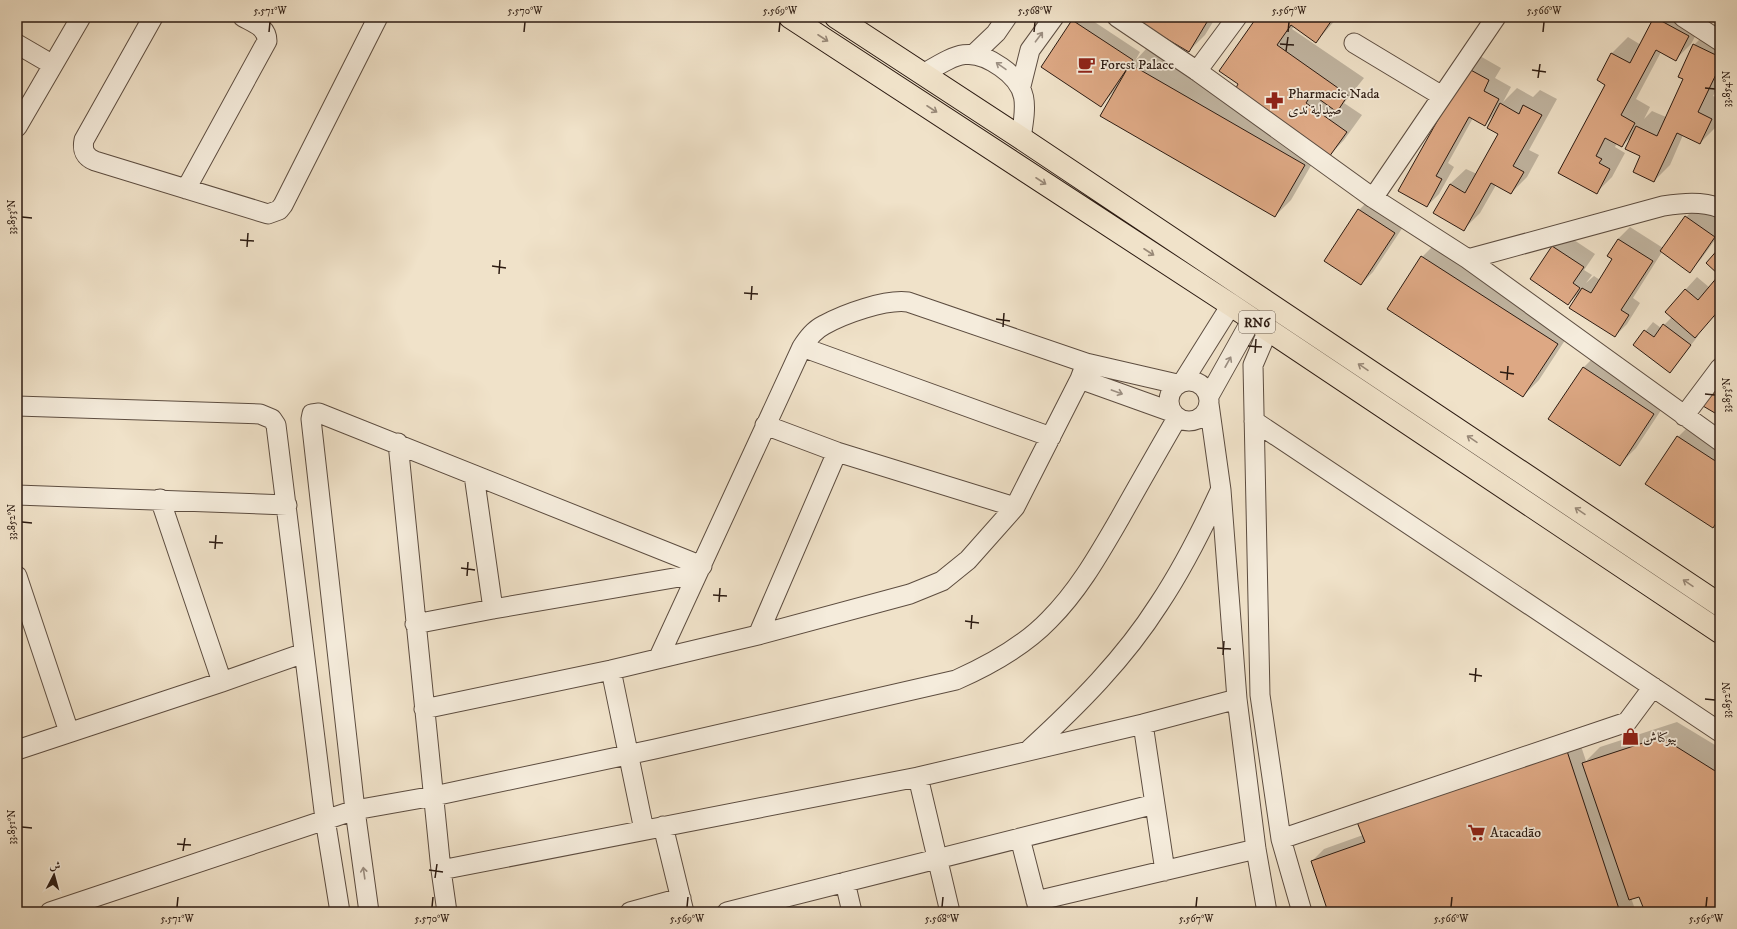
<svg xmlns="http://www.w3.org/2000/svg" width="1737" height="929" font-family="'IM FELL DW Pica',Amiri,serif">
  <rect width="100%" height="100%" fill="#f0e2c9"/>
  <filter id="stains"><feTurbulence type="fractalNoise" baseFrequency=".005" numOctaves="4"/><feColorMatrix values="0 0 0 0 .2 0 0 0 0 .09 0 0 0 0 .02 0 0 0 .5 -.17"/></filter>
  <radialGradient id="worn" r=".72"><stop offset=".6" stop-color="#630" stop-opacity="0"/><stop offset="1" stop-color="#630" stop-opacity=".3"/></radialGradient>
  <path fill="#0003" d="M1077 17H1087L1140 52 1135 61 1146 49 1292 132 1258 17H1338L1316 42 1294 26 1292 29 1364 78 1344 103 1362 115 1344 140 1329 156 1320 150 1291 200 1275 216 1115 91H1114L1101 106 1073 21Z
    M1136 17H1216L1205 35 1189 51Z
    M1656 17H1699L1704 20 1691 44 1675 60 1661 52 1636 99 1650 107 1644 119 1652 111 1666 117 1684 79 1694 45 1710 29 1720 34V82L1713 96 1720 99V118L1716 127 1700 143 1683 135 1670 165 1654 181 1632 136 1622 146 1617 143 1615 147 1625 153 1612 177 1596 193 1559 173 1606 84 1598 80 1612 53 1628 37 1641 45Z
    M1480 56 1501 68 1495 78 1511 87 1503 102 1517 88 1533 97 1540 90 1557 99 1529 150 1539 155 1527 177 1511 193 1496 185 1480 213 1464 229 1450 184 1466 169 1477 174 1499 134 1495 114 1485 124 1473 118 1448 163 1454 167 1439 194 1427 206 1468 68Z
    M1371 198 1407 221 1373 272 1361 284 1359 210Z
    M1698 205 1720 220V233L1701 259 1689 271 1662 252 1633 298 1640 303 1627 324 1615 336 1577 295 1568 304 1531 279 1553 246 1565 234 1595 254 1584 270 1592 275 1586 283 1594 276 1600 280 1613 259 1608 256 1618 239 1630 227 1663 248 1686 217Z
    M1438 241 1573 328 1539 380 1523 396 1422 257Z
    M1720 276V309L1696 335 1698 336 1670 372 1634 345 1653 322 1661 328 1672 317 1666 311 1697 277 1710 288Z
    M1599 352 1669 398 1636 448 1620 464 1583 368Z
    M1694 421 1720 438V520L1712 527 1647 484 1678 437Z
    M1677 722 1720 748V912H1646L1640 896 1631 898 1636 912H1329L1312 861 1324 849 1363 835 1579 740 1586 761 1600 747Z"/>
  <path fill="#dda884" stroke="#2c1b12" d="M1135 17H1210L1189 52 1133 19Z
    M1257 17H1334L1316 43 1291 25 1277 45 1348 95 1337 112 1312 94 1306 103 1347 132 1329 157 1283 125 1285 123 1236 88 1238 84 1219 71Z
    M1654 17 1689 36 1676 61 1656 50 1621 115 1635 123 1622 147 1605 138 1596 156 1602 159 1599 163 1610 169 1597 194 1558 173 1605 85 1597 80 1611 53 1630 63Z
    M1072 20 1133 60 1101 107 1041 67Z
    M1693 44 1720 57V66L1698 112 1712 119 1700 144 1677 133 1654 182 1633 172 1640 156 1625 149 1636 126 1657 136 1683 79 1678 77Z
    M1130 64 1305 165 1275 217 1100 116Z
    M1467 68 1489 80 1484 91 1499 99 1485 126 1469 117 1436 176 1442 179 1427 207 1398 191Z
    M1500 103 1519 114 1523 105 1542 115 1513 166 1524 172 1511 194 1491 183 1464 231 1433 213 1450 184 1465 193 1498 134 1487 128Z
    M1358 209 1395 233 1361 285 1324 261Z
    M1685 216 1715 237 1690 273 1660 251Z
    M1618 239 1653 261 1621 310 1629 315 1615 337 1569 308 1582 288 1591 293 1612 259 1607 256Z
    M1552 246 1584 267 1573 283 1580 288 1568 305 1530 279Z
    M1720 247V309L1695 338 1665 312 1685 289 1698 300 1719 275 1706 263Z
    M1421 256 1558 344 1523 397 1387 309Z
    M1663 324 1691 345 1670 373 1633 345 1644 330 1654 337Z
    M1583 367 1654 414 1620 466 1548 419Z
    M1720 377V416L1703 406Z
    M1677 436 1720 464V517L1713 528 1645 484Z
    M1661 737 1720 774V912H1645L1639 897 1629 900 1582 763Z
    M1567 751 1620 912H1328L1311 861 1365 842 1357 822Z"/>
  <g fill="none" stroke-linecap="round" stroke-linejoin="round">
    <defs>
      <path id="minor" d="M153 17 84 140C82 150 85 157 95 161L268 214 279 210 283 205 378 17
        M1117 17 1197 71 1373 198 1468 259 1720 441
        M1683 17 1720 41
        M1354 43 1442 96
        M17 44 53 65
        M974 54 996 33 1007 17
        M1197 71 1237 17
        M923 74C954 56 969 44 1001 67 1030 87 1026 106 1021 138
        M1021 86 1030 50 1054 17
        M17 127 81 17
        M186 189 267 41C267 27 254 23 243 17
        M1373 198 1496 17
        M1468 259 1663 206C1683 203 1701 201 1720 208
        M1268 330 1253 365 1260 695 1281 839 1302 912
        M802 347 1051 437
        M1080 379 1172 412
        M1184 380 1231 305
        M1169 401a20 20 0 1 1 40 0a20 20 0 1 1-40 0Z
        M1209 396 1252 319
        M1209 404 1221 490 1237 699 1256 849 1267 912
        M17 406 260 414 272 419 276 425 325 819 340 912
        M1684 416 1720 368
        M1254 421 1720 732
        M765 425 837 452 1015 507
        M398 443 441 870 447 912
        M474 475 493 609
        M17 495 287 505
        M160 499 222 682
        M17 576 69 732
        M415 624 493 609 697 574
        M758 635 837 452
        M659 657 802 347C808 338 814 330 824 325 844 314 885 299 908 302L1086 363 1177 384
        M611 670 644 830
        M424 709 611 670 758 635 910 594 942 581 968 560 1015 507 1080 379 1086 363
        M1143 724 1165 871
        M1030 749C1078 705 1124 659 1159 604 1183 568 1202 530 1220 491
        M17 750 222 682 304 653
        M918 777 950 912
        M663 826 684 912
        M1020 838 1039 912
        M1281 839 1627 722 1653 687
        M441 870 918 777 1143 724 1237 699
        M845 882 852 912
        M1036 901 1256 849
        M50 912 355 810 434 796 655 749 956 680C990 665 1023 647 1049 620 1079 590 1099 554 1120 518 1139 484 1158 451 1177 418
        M369 912 355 810 311 419 312 414 319 413 702 566
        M630 912 681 898
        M727 912 1155 804"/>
      <path id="highway" d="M790 17 1231 305 1720 632
        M836 17 1021 138 1720 605"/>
    </defs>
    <use href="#minor" stroke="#5d4d40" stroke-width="21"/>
    <use href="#highway" stroke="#2c1b12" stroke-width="24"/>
    <use href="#minor" stroke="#f5ecdc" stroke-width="19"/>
    <use href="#highway" stroke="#f0e2c9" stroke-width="22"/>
  </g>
  <defs><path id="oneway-shaft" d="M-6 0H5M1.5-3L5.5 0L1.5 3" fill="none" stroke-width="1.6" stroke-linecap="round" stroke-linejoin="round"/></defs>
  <g stroke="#9b8e81">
    <use href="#oneway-shaft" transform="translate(1039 37) rotate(-53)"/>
    <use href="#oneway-shaft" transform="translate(1001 66) rotate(-145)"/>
    <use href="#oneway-shaft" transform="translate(1228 362) rotate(-61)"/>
    <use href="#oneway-shaft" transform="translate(1117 392) rotate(20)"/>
    <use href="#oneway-shaft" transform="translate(364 873) rotate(-98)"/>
  </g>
  <g stroke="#988877">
    <use href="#oneway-shaft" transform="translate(823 38) rotate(33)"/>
    <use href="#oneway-shaft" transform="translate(932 109) rotate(33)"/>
    <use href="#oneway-shaft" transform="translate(1041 181) rotate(33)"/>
    <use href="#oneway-shaft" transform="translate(1149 252) rotate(33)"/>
    <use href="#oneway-shaft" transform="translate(1363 367) rotate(-146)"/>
    <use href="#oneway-shaft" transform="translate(1472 439) rotate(-146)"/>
    <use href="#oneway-shaft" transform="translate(1580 511) rotate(-146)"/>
    <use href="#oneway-shaft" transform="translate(1688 583) rotate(-146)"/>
  </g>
  <path fill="none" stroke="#2c1b12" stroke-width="1.5" d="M269 32 270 22M524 32 525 22M779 32 780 22M1034 32 1035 22M1288 32 1289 22M1543 32 1544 22M1280 44 1294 45M1286 51 1288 37M1532 70 1546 72M1538 78 1540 64M1705 88 1715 89M22 217 32 218M240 240 254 241M247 247 248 233M492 266 506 268M499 274 500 260M744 293 758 294M751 300 752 286M996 319 1010 321M1003 327 1004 313M1248 346 1262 347M1255 353 1256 339M1500 372 1514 374M1507 380 1508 366M1705 394 1715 395M22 522 32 523M209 542 223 543M215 549 216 535M461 568 475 570M467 576 468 562M713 595 727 596M719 602 720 588M965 621 979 623M971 629 972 615M1217 648 1231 649M1223 655 1224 641M1469 674 1482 676M1475 682 1476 668M1705 699 1715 700M22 827 32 828M177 844 191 845M183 851 185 838M429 870 443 872M435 878 437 864M177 907 178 897M432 907 433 897M687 907 688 897M942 907 943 897M1196 907 1197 897M1451 907 1452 897M1706 907 1707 897"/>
  <defs>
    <symbol id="cafe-bare" viewBox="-9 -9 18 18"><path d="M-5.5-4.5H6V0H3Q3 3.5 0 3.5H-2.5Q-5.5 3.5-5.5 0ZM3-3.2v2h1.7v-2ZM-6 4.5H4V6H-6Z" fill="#8f2418" stroke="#f5ecdc" stroke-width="2.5" paint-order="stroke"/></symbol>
    <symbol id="pharmacy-bare" viewBox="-9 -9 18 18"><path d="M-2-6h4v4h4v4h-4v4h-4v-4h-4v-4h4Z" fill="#8f2418" stroke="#f5ecdc" stroke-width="2.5" paint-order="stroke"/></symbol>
    <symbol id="shop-bare" viewBox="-9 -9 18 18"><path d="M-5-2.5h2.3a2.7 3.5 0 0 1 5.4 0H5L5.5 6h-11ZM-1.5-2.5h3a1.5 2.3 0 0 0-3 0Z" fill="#8f2418" stroke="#f5ecdc" stroke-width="2.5" paint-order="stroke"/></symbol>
    <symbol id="supermarket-bare" viewBox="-9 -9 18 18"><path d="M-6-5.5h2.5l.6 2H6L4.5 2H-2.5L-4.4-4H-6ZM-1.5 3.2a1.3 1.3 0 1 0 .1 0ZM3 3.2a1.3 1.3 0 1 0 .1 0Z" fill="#8f2418" stroke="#f5ecdc" stroke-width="2.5" paint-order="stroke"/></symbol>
  </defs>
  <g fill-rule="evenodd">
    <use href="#cafe-bare" x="1074" y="52" width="25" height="25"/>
    <use href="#pharmacy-bare" x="1262" y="88" width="25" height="25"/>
    <use href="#shop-bare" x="1618" y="724" width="25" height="25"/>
    <use href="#supermarket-bare" x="1464" y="820" width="25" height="25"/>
  </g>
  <g text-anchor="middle" stroke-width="3.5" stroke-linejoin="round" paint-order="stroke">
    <rect fill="#f5ecdc" stroke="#685a4f" stroke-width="1" x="1239" y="311" width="36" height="22" rx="3"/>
    <g font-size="13" font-weight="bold" fill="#2c1b12">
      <text x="1257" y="327">RN6</text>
    </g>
    <g font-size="14" fill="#2c1b12" stroke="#f5ecdc" text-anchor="start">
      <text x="1100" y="69">Forest Palace</text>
      <text x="1288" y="98">Pharmacie Nada<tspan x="1288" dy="16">صيدلية ندى</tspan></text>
      <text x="1643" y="742">بيوكناش</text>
      <text x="1490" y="837">Atacadão</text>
    </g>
  </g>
  <rect width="1737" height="929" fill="none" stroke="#f0e2c9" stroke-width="44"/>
  <g transform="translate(54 875) rotate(6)" stroke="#f5ecdc" stroke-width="3" paint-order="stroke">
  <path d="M0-3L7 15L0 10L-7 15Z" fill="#2c1b12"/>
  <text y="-6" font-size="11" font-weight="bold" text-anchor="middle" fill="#2c1b12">ش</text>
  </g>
  <rect x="22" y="22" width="1693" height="885" fill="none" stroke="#2c1b12" stroke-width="1.5"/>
  <g font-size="10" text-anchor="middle" fill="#2c1b12">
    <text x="270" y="14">5.571°W</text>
    <text x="525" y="14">5.570°W</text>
    <text x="780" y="14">5.569°W</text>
    <text x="1035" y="14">5.568°W</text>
    <text x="1289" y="14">5.567°W</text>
    <text x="1544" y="14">5.566°W</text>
    <text transform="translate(1726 89) rotate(-90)" y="4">33.854°N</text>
    <text transform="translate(11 217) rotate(-90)" y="4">33.853°N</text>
    <text transform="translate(1726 395) rotate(-90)" y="4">33.853°N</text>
    <text transform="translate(11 522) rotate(-90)" y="4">33.852°N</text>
    <text transform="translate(1726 700) rotate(-90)" y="4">33.852°N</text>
    <text transform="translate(11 827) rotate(-90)" y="4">33.851°N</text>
    <text x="177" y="922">5.571°W</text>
    <text x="432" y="922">5.570°W</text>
    <text x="687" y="922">5.569°W</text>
    <text x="942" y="922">5.568°W</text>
    <text x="1196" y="922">5.567°W</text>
    <text x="1451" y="922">5.566°W</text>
    <text x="1706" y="922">5.565°W</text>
  </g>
  <rect width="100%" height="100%" filter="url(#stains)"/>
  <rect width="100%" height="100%" fill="url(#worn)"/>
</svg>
